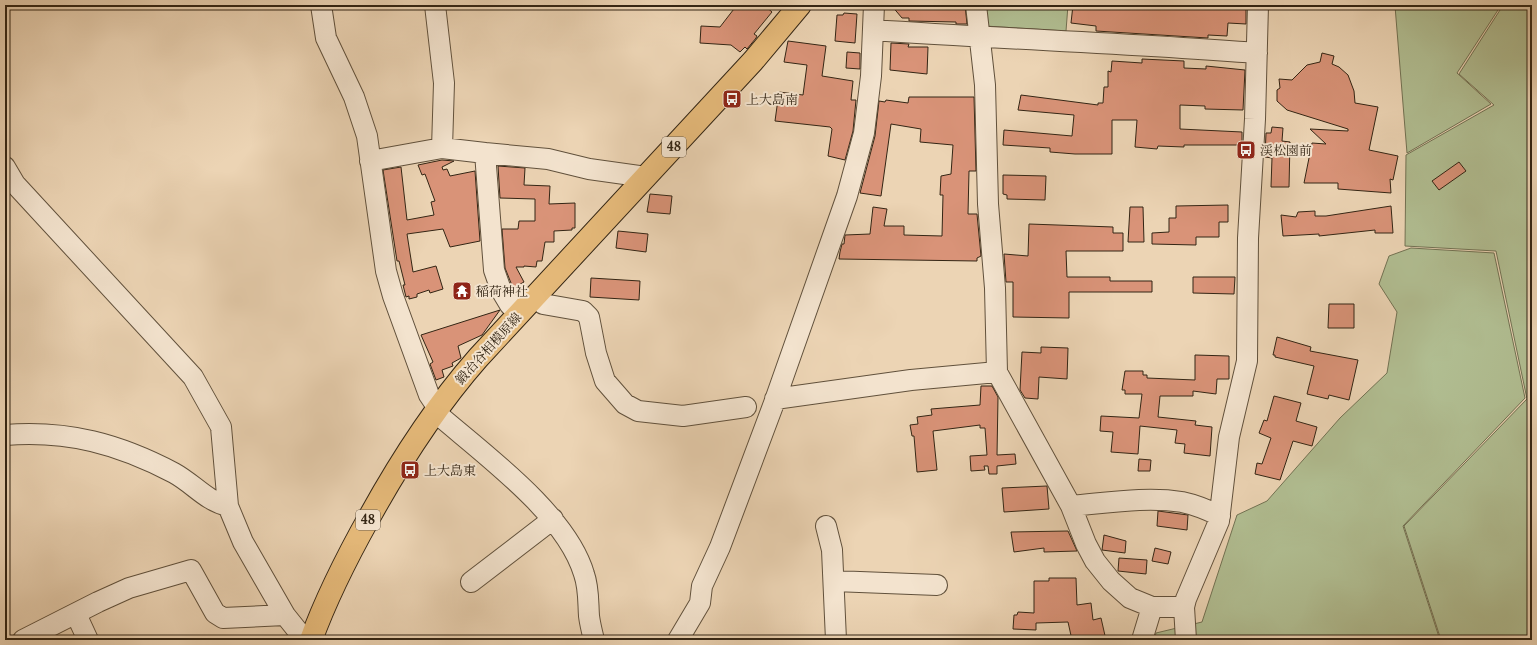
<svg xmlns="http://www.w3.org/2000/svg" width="1537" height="645" font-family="'Libre Caslon Text','Noto Serif JP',serif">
  <rect width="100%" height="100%" fill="#ecd4b4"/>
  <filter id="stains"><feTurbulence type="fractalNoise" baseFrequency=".005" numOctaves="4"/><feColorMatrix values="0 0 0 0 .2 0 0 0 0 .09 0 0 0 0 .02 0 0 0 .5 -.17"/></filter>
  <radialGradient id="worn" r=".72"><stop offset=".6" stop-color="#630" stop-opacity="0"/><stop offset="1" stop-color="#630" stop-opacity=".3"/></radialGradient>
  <path fill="#b1be92" stroke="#727253" d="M982 5H1068L1066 31 985 26Z
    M1393 5H1492L1498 10 1457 73 1491 104 1407 153 1395 6Z
    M1495 5H1532V640H1441L1404 526 1527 399 1496 251 1405 246 1406 155 1494 105 1459 74 1500 10Z
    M1411 248 1494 253 1525 398 1403 526 1440 640H1154L1156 633 1202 622 1237 515 1267 501 1340 418 1387 373 1397 312 1379 284 1389 256Z"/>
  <path fill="#d99378" stroke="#332514" d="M737 5H764L772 12 754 34 757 36 756 38 747 49 745 47 740 52 731 45 700 43 701 26 720 27Z
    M891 5H965L967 24H956V22L909 21V18H902Z
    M1073 5H1214L1246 8V24L1228 23 1227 36 1208 35V38L1096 31V26L1071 23Z
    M844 13 857 14 855 43 835 41 837 15H843Z
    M788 41 826 46 822 76 853 81 851 100H856L853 131 845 160 828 156 832 129 830 127 775 121 779 92 803 95 807 65 784 62Z
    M891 43 909 44 908 47H928L927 74 890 70Z
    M847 52 860 53V69L846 68Z
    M1322 53 1334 56 1332 64 1339 67 1348 75 1354 91 1355 103 1378 107 1369 150 1398 156 1393 180 1390 179 1391 193 1338 189V183H1304L1312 143 1326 144 1310 129 1348 131V129L1287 110 1277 101V90L1280 88 1279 79 1292 80 1307 65 1320 62Z
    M1142 59 1184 61V68L1206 69V66L1245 70 1243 110 1205 109V106L1180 105V129L1242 132V145H1184V147L1158 146 1157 149 1135 147 1137 120H1112V154H1075L1050 152V148L1003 145 1004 130 1072 136 1074 115 1018 110 1021 95 1098 105V103H1103L1104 87H1108V71L1111 72 1112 61 1142 63Z
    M909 97H974L976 171H969L968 214H977L981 256 977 258V261L839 259 840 252 842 244H844L845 235 870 234 873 207 887 209 884 226H904V235L942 236 943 195H940L941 176 951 174 953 145 920 142 921 129 891 124 881 196 860 193 875 136 879 101 885 102 886 100 908 103Z
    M1272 127 1283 128 1282 141 1290 142 1289 187H1271L1272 158 1265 157 1266 133H1271Z
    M442 160 454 161 442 167 443 170 447 169 450 176 475 171 480 241 450 247 443 229 407 234 413 272 436 266 443 289 430 293 429 290 417 294V297L409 299V296L406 297 403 285H405L399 261H397L383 170 401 167 407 220 434 215 431 202 435 201 425 174 422 175 418 165Z
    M1459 162 1466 171 1439 190 1432 181Z
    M498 166 525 168 524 185 550 186 549 204 575 203V228H572V230L554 231V242H545L542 261H537L536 267 524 266V267H516L524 282 513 288 505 268 502 229H518L519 221H535V199L500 198Z
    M1003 175 1046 176 1045 200 1007 199V195L1003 194Z
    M650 194 672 196 670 214 647 212Z
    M1228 205V222H1219V237H1196V245L1152 244V233L1169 232V218H1176V206Z
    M1391 206 1393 233H1375V230L1319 236V234L1283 236 1281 215 1296 217 1298 212 1315 211V216H1326Z
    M1130 207H1143L1144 242H1128Z
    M1029 224 1113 227V233H1123V251H1066L1067 277H1110V281H1152V292H1069V318L1013 317V282H1006L1004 254 1028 256Z
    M618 231 648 234 646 252 616 248Z
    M1193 277H1235L1234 294 1193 293Z
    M591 278 640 281 639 300 590 297Z
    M1329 304H1354V328H1328Z
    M500 310 482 335 458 346 461 358 452 363 453 366 442 370 444 377 436 380 430 364 433 362 421 335Z
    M1277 337 1311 347 1310 351 1358 360 1349 400 1329 395 1328 399 1307 394 1314 366 1275 357V355H1273Z
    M1041 347 1068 348 1067 379 1039 377 1038 399 1025 398 1020 390 1022 352 1041 353Z
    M1195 355 1229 356V379H1217L1216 394 1193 391V396H1160L1158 417 1196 421 1195 425 1212 427 1210 456 1184 453 1185 444 1175 443 1177 430 1140 426 1138 454 1111 452 1113 432 1100 431 1101 416 1139 418 1142 394H1125V390H1122L1125 371H1143V375H1147V378L1195 380Z
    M981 386H992L998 397 997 455 1015 454 1016 464 997 466V474H989L988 466H984L985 470 971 471 970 456 987 455 985 428H980V425L933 431 937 470 917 472 914 436H912L910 425 918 424 917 417 932 415 931 409 980 405Z
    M1274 396 1301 403 1296 421 1317 427 1312 446 1293 441 1280 480 1255 474 1257 463 1262 464 1271 438 1259 433 1264 420 1267 421Z
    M1139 459 1151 460 1150 471H1138Z
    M1047 486 1049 509 1004 512 1002 488Z
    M1158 511 1188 515 1187 530 1157 526Z
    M1068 531 1077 551 1044 552V548L1014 552 1011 532Z
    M1104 535 1126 541 1125 553 1102 550Z
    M1155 548 1171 552 1168 564 1152 561Z
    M1119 558 1147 560 1146 574 1118 571Z
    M1049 578H1076L1077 605 1091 603 1093 620 1101 618 1106 640H1072L1068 622 1036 623V630L1013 629 1014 615H1017L1018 612 1034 613V581H1049Z"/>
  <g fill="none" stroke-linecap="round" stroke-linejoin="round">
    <defs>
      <path id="minor" d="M321 5 326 38 354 97 367 136 386 271 393 296 429 395 437 407
        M435 5 444 83 442 148
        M976 5 985 85 988 204 995 288 997 372 1071 506 1086 544 1095 561 1111 581 1130 598 1152 607H1184
        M873 30C1001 39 1129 43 1257 53
        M485 153 548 159 589 169 646 177
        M370 161 442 148 485 153 494 270 501 290 510 305
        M5 167 15 184 193 377 221 427 228 506 243 542 285 615 305 640
        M543 304 583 311 589 317 596 353 605 381 625 404 638 411 683 416 746 407
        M775 399 911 380 997 372
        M435 412C482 453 566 513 584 574 589 588 588 602 589 616 590 624 592 632 594 640
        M5 435C68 430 119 444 174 473 194 484 206 501 228 506
        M1071 506C1107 503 1146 496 1182 502 1196 505 1208 510 1220 516
        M826 526 832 550 836 640
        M834 581 937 585
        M471 582 553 519
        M76 614 88 640
        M23 640 98 602 129 588 191 570 215 613 223 618 285 615
        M678 640 700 603 702 586 720 547 774 403 847 196 864 133 871 76 874 5
        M1142 640 1152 607
        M1186 640 1184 607 1186 599 1219 521 1229 437 1247 361 1248 238 1255 119 1258 5"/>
      <path id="major" d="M311 640C327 596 347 557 370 516 401 460 435 407 478 358L753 61 800 5"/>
    </defs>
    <use href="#minor" stroke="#61513c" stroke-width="22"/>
    <use href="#major" stroke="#332514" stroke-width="24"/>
    <use href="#minor" stroke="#f3e3ce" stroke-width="20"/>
    <use href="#major" stroke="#e6ba7a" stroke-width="22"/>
  </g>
  <defs>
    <symbol id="bus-square" viewBox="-11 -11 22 22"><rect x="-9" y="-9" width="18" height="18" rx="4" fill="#8f2418" stroke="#f3e3ce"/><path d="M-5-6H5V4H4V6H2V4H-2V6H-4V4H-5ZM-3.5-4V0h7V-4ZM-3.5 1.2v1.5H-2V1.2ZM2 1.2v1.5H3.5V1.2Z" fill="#fff"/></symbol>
    <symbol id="temple-square" viewBox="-11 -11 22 22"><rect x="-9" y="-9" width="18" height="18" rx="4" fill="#8f2418" stroke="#f3e3ce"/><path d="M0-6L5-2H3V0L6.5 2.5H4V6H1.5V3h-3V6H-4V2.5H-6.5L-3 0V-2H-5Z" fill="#fff"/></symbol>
  </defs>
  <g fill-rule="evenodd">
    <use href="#bus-square" x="721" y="88" width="22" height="22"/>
    <use href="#bus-square" x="1235" y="139" width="22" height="22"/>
    <use href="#temple-square" x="451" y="280" width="22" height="22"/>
    <use href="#bus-square" x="399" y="459" width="22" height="22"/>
  </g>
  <g text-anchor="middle" stroke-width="4" stroke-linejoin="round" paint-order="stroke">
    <g fill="#f3e3ce" stroke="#6d5e4c" stroke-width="1">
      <rect x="662" y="137" width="24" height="20" rx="3"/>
      <rect x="356" y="510" width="24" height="20" rx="3"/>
    </g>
    <g font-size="12" font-weight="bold" fill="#332514">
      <text x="674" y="151">48</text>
      <text x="368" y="524">48</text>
    </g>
    <g font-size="13" fill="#332514" stroke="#f3e3ce" text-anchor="start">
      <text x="746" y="104">上大島南</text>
      <text x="1260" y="155">渓松園前</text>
      <text x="476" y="296">稲荷神社</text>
      <text x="424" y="475">上大島東</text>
    </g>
    <g font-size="13" fill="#332514" stroke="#f3e3ce">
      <text transform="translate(488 348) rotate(-48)" y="5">鍛冶谷相模原線</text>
    </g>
  </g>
  <rect width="1537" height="645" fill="none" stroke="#ecd4b4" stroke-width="20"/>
  <rect x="6" y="6" width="1525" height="633" fill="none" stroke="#332514" stroke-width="2"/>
  <rect x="10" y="10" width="1517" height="625" fill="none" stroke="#332514"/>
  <rect width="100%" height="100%" filter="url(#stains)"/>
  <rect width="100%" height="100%" fill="url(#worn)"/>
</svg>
